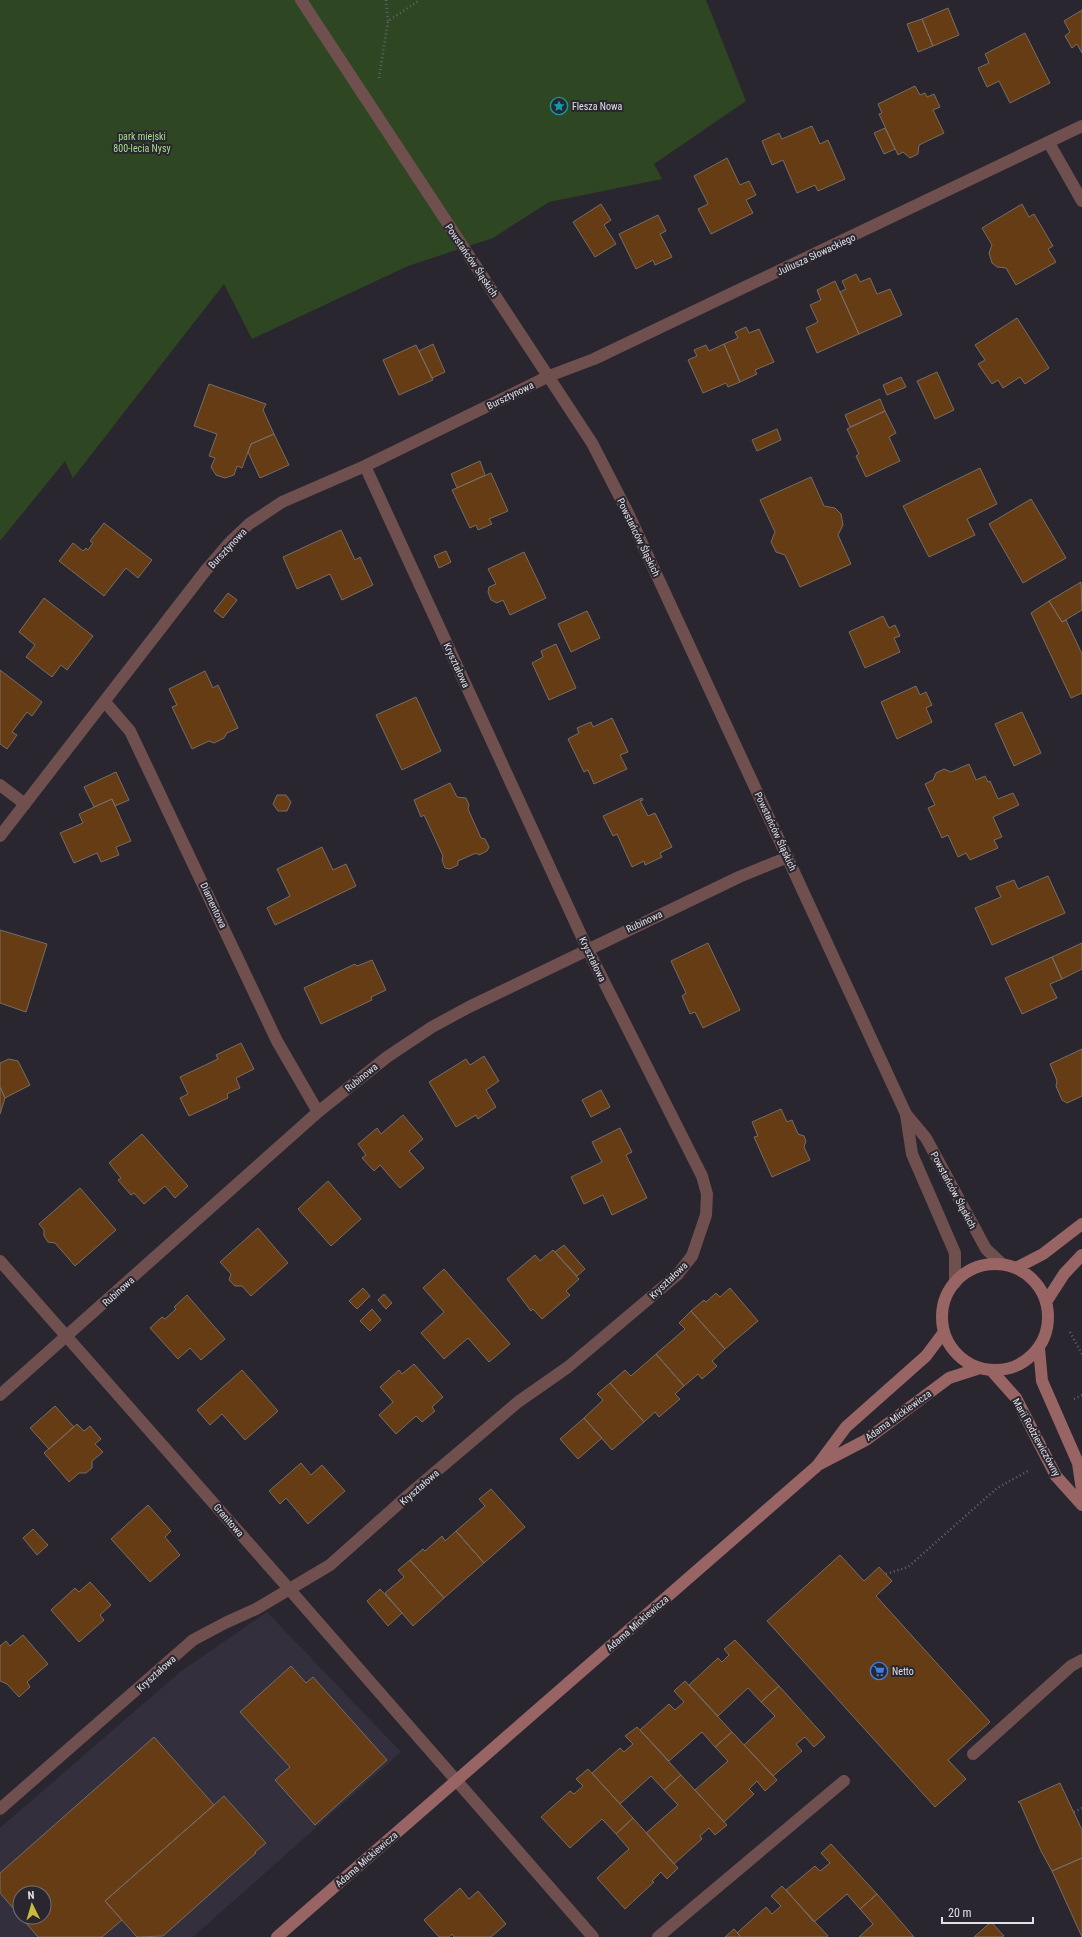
<svg xmlns="http://www.w3.org/2000/svg" width="1082" height="1937" font-family="'Roboto Condensed',sans-serif">
  <rect width="100%" height="100%" fill="#29262f"/>
  <path fill="#332f3d" fill-rule="evenodd" d="M267 1612 401 1752 193 1937H0V1828L180 1672ZM20 1893H44V1917H20Z"/>
  <path fill="#2e4622" d="M0 0H706L746 101 654 164 662 179 549 202 493 238 408 266 252 339 224 284 73 478 65 461 0 541Z"/>
  <path fill="#663c14" stroke="#776d66" d="M948 8 959 35 933 46 922 19Z
    M1082 10V53L1077 44 1072 48 1065 36 1070 32 1064 21Z
    M922 19 933 46 918 52 907 24Z
    M1025 33 1050 83 1010 103 999 81 987 87 978 68 989 63 985 54Z
    M915 86 920 95 925 93 927 97 934 94 940 107 933 110 944 133 919 145 918 154 910 158 903 152 898 155 879 114 882 113 878 104Z
    M812 126 820 144 828 140 845 179 818 191 815 185 797 193 783 160 772 165 762 141 779 133 782 139Z
    M885 128 895 149 884 154 874 133Z
    M727 158 740 185 749 181 756 195 746 200 753 213 711 234 698 209 708 204 694 176Z
    M601 204 611 220 604 225 616 244 595 257 573 222Z
    M1022 204 1029 217 1034 214 1053 246 1048 249 1056 262 1016 285 1006 268 997 267 992 263 989 253 992 245 982 228Z
    M658 215 666 231 660 234 672 257 655 265 653 260 636 269 619 234Z
    M856 274 860 282 870 278 877 294 890 289 902 315 859 334 840 292 846 289 842 281Z
    M835 281 859 334 817 353 806 328 818 322 810 305 821 300 817 290Z
    M1017 318 1049 368 1025 384 1020 377 1003 388 998 380 992 384 978 364 985 360 975 345Z
    M746 327 749 333 759 329 774 362 755 370 757 374 740 382 724 344 738 338 735 332Z
    M433 344 445 372 432 378 419 351Z
    M724 344 740 382 728 387 726 383 703 393 688 360 697 356 694 350 706 345 709 351Z
    M416 345 433 380 399 395 383 360Z
    M937 372 954 410 935 419 917 381Z
    M901 377 906 387 887 395 883 385Z
    M209 384 266 404 263 410 274 434 251 444 242 468 237 466 234 475 225 478 216 475 211 467 215 458 209 456 217 434 194 426Z
    M880 399 885 411 850 427 845 415Z
    M885 411 896 433 889 437 900 461 866 477 856 456 859 454 847 429Z
    M777 429 781 440 757 451 752 440Z
    M274 434 289 465 260 478 248 452 251 444Z
    M480 461 485 475 457 488 451 474Z
    M980 468 997 504 967 519 975 535 929 557 903 506Z
    M491 473 508 511 489 519 492 524 478 530 476 525 470 528 452 490Z
    M811 477 824 506 835 508 841 514 843 525 838 535 851 564 800 587 785 555 776 552 771 542 775 532 760 500Z
    M1031 499 1066 558 1023 583 989 524Z
    M104 523 152 560 138 578 126 568 104 596 59 561 73 543 83 551 86 548 88 550 93 543 90 541Z
    M341 530 355 560 360 557 373 585 342 600 330 574 297 589 283 557Z
    M446 551 451 562 439 568 434 556Z
    M524 552 546 598 510 615 503 600 497 603 491 600 488 592 489 587 496 584 488 569Z
    M1081 582 1082 610 1062 622 1049 601Z
    M228 593 237 600 223 618 214 611Z
    M44 598 93 636 67 670 61 665 52 677 26 657 35 645 19 632Z
    M1049 601 1062 622 1066 620 1082 654V693L1071 698 1031 613Z
    M587 611 600 638 571 652 558 624Z
    M883 616 889 628 895 625 900 636 894 638 900 652 865 668 849 632Z
    M556 644 576 688 549 700 532 663 543 657 541 651Z
    M0 670 42 702 32 716 27 712 12 732 17 735 7 749 0 744Z
    M205 671 213 688 218 685 238 728 227 733 224 738 214 743 209 741 192 749 172 707 177 705 169 689Z
    M916 686 920 695 926 692 932 705 926 708 932 722 897 739 881 702Z
    M416 697 441 751 402 770 376 715Z
    M1022 712 1041 753 1014 766 995 724Z
    M612 718 628 752 620 755 627 769 594 784 588 770 584 772 568 739 579 733 577 728 591 722 593 727Z
    M969 764 976 780 985 776 988 782 990 781 998 799 1013 793 1019 805 993 817 1002 837 994 840 998 848 970 860 966 853 958 857 948 835 942 838 928 808 935 805 925 784 933 780 936 773 944 769 951 772Z
    M116 772 129 800 115 806 112 799 94 807 84 787Z
    M450 783 457 797 466 798 469 805 468 809 481 838 485 839 489 847 487 851 479 855 476 853 458 861V865L450 869 445 868 442 860 443 856 424 815 421 817 414 800Z
    M277 795H286L291 802 287 811H278L273 804Z
    M642 798 643 800 640 801 648 816 655 813 672 847 660 853 662 857 645 865 644 861 632 867 617 834 613 836 603 816Z
    M112 799 131 841 116 847 119 855 101 862 97 853 74 863 60 833 83 823 79 814Z
    M322 847 333 870 346 864 356 886 275 925 267 908 290 896 277 869Z
    M1048 876 1065 913 992 945 975 908 1001 897 996 887 1014 880 1018 889Z
    M0 930 47 944 26 1012 0 1003Z
    M708 943 740 1010 703 1028 695 1012 690 1014 682 996 686 993 671 961Z
    M1082 943V969L1062 979 1052 957Z
    M1052 957 1062 979 1050 984 1057 998 1022 1014 1005 978Z
    M372 960 386 990 371 997 372 1000 321 1024 304 988 355 964 357 966Z
    M241 1043 254 1069 236 1078 240 1088 227 1094 228 1098 189 1116 180 1098 188 1094 180 1077 218 1059 216 1055Z
    M1082 1049V1096L1067 1103 1062 1100 1056 1086 1057 1081 1050 1064Z
    M484 1056 499 1081 486 1090 496 1107 478 1119 476 1115 456 1127 429 1082 466 1059 470 1065Z
    M9 1059 18 1061 30 1085 5 1098 0 1087V1063Z
    M0 1087 5 1098 0 1114Z
    M601 1090 610 1107 591 1117 582 1100Z
    M781 1109 787 1122 792 1120 798 1134 804 1136 806 1141 804 1147 810 1160 772 1177 754 1137 758 1136 752 1122Z
    M403 1115 423 1139 409 1151 424 1168 400 1188 380 1165 374 1171 362 1158 366 1155 358 1144 377 1128 381 1134Z
    M620 1128 632 1152 626 1155 647 1198 612 1215 603 1195 584 1204 571 1177 602 1162 592 1142Z
    M142 1134 188 1186 175 1198 165 1186 144 1204 134 1193 131 1195 118 1180 121 1178 109 1163Z
    M328 1181 361 1219 331 1246 298 1209Z
    M80 1188 116 1230 75 1266 55 1243 48 1242 44 1236V1230L39 1224Z
    M258 1228 288 1263 251 1296 242 1286H235L229 1280 231 1274 220 1262Z
    M564 1245 585 1269 577 1276 555 1252Z
    M553 1250 579 1279 566 1291 570 1295 542 1319 533 1309 531 1311 507 1279 535 1255 540 1261Z
    M444 1269 510 1344 489 1362 468 1338 444 1359 421 1333 444 1312 423 1288Z
    M363 1288 370 1296 357 1309 349 1301Z
    M730 1288 758 1321 725 1349 691 1311 704 1300 706 1302 716 1293 720 1297Z
    M384 1294 392 1303 386 1309 378 1300Z
    M187 1295 225 1339 201 1360 190 1348 178 1359 150 1328 162 1317 165 1319 176 1309 174 1307Z
    M372 1309 381 1320 370 1331 360 1321Z
    M691 1311 725 1349 712 1361 717 1366 702 1379 698 1374 684 1386 656 1354 685 1329 679 1323Z
    M656 1354 684 1386 675 1394 680 1399 659 1417 655 1412 644 1422 610 1383 625 1370 631 1376Z
    M414 1364 443 1397 432 1407 435 1411 422 1422 416 1416 396 1434 379 1415 393 1402 380 1387 399 1370 402 1374Z
    M242 1370 278 1411 245 1440 222 1414 210 1425 197 1410Z
    M610 1383 644 1422 612 1450 584 1418 603 1400 597 1394Z
    M55 1406 74 1427 49 1449 30 1428Z
    M584 1418 602 1438 578 1459 560 1439Z
    M77 1424 84 1431 90 1426 101 1439 95 1444 103 1452 92 1461V1468L86 1473H79L69 1482 44 1453Z
    M301 1463 311 1475 322 1465 345 1491 308 1524 286 1498 280 1504 269 1491Z
    M491 1489 525 1527 484 1563 456 1531 485 1506 479 1499Z
    M148 1505 171 1531 165 1537 180 1555 150 1582 111 1539Z
    M33 1529 48 1545 37 1555 23 1538Z
    M456 1531 484 1563 444 1598 410 1560 423 1549 425 1551 442 1536 445 1541Z
    M840 1555 864 1581 879 1567 892 1581 876 1596 990 1722 948 1760 966 1779 935 1807 767 1621Z
    M410 1560 444 1598 413 1626 385 1593 404 1577 398 1570Z
    M90 1582 111 1605 100 1615 104 1620 79 1642 51 1610 75 1588 79 1592Z
    M380 1589 402 1613 388 1626 367 1601Z
    M23 1635 48 1664 27 1682 30 1687 19 1697 7 1684 0 1681V1646L6 1641 10 1646Z
    M735 1640 779 1686 761 1702 748 1688 718 1716 689 1685 718 1658 722 1662 729 1655 724 1649Z
    M291 1666 306 1683 313 1677 387 1760 315 1825 275 1780 290 1767 240 1712Z
    M685 1681 732 1732 715 1747 702 1732 669 1761 640 1730 669 1704 675 1710 684 1702 674 1691Z
    M779 1686 825 1737 814 1747 805 1737 796 1744 802 1751 773 1776 744 1745 775 1716 761 1702Z
    M637 1727 681 1775 664 1790 651 1776 620 1804 592 1773 620 1748 624 1752 633 1744 625 1736Z
    M732 1732 777 1780 765 1791 757 1781 749 1789 754 1794 724 1822 695 1790 728 1761 715 1747Z
    M154 1737 214 1805 105 1901 122 1920 102 1937H38L21 1917H44V1893H20V1916L0 1893V1873Z
    M588 1769 633 1818 616 1834 602 1819 570 1848 541 1817 570 1791 574 1794 583 1786 576 1779Z
    M681 1775 727 1825 715 1835 709 1828 700 1836 702 1839 674 1864 646 1833 678 1805 664 1790Z
    M1060 1783 1082 1830V1858L1052 1871 1041 1851 1020 1803 1018 1802Z
    M224 1796 266 1843 255 1852 256 1853 163 1936 137 1937 105 1901Z
    M633 1818 678 1868 667 1879 661 1872 652 1881 654 1882 625 1909 597 1878 629 1849 616 1834Z
    M831 1844 877 1894 860 1909 847 1894 814 1922 786 1890 815 1866 820 1871 830 1863 821 1853Z
    M1082 1858V1937L1052 1871Z
    M782 1886 828 1936 827 1937H741L737 1933 766 1907 772 1914 781 1906 771 1896Z
    M460 1888 469 1899 478 1891 506 1924 491 1937H454L452 1934 449 1937H439L424 1920Z
    M877 1894 914 1937H859L873 1924 860 1909Z
    M991 1922 1004 1936 1002 1937H974Z
    M734 1929 741 1937H725Z"/>
  <g fill="none" stroke-linecap="round" stroke-linejoin="round">
    <path stroke="#66646c" stroke-width="2.5" stroke-dasharray="1 3" stroke-linecap="butt" d="M386 0 388 21
      M379 78 388 21 420 0
      M1070 1332 1082 1354
      M1074 1399 1082 1395
      M886 1574 908 1567 997 1488 1028 1471
      M1074 1812 1082 1808"/>
    <path stroke="#704f4f" stroke-width="12" d="M0 785 25 804
      M973 1754 1071 1666 1082 1660"/>
    <path stroke="#704f4f" stroke-width="12" d="M301 0 592 443 628 513 906 1114 926 1138 986 1249 1002 1264
      M1049 143 1082 201
      M105 702 130 731 277 1041 318 1112
      M0 836 206 570 231 541 249 524 282 502 365 466 549 376 594 359 1082 126
      M906 1115 912 1154 955 1253V1283
      M0 1261 290 1590 593 1937
      M0 1395 318 1112 387 1057 432 1027 469 1007 739 877 788 857
      M0 1809 193 1640 225 1623 256 1609 330 1565 413 1491 518 1402 568 1367 677 1275 692 1256 706 1215 707 1194 702 1176 587 948 365 466
      M658 1937 844 1781"/>
    <path stroke="#986464" stroke-width="12" d="M942 1317a53 53 0 1 1 106 0a53 53 0 1 1-106 0Z
      M1016 1268 1043 1254 1082 1224
      M1046 1302 1064 1274 1082 1255
      M1039 1348 1042 1381 1078 1463 1082 1490
      M991 1370 1016 1398 1056 1476 1082 1505
      M820 1464 866 1440 949 1378 980 1368
      M277 1937 817 1466 846 1427 926 1356 944 1332"/>
  </g>
  <defs>
    <symbol id="sight-ring" viewBox="-11 -11 22 22"><circle r="9.5" fill="#29262f" stroke="#0f9aa8" stroke-width="1.5"/><path d="M0-6L1.8-2.2L6-1.7L2.9 1.2L3.7 5.4L0 3.3L-3.7 5.4L-2.9 1.2L-6-1.7L-1.8-2.2Z" fill="#0f9aa8"/></symbol>
    <symbol id="supermarket-ring" viewBox="-11 -11 22 22"><circle r="9.5" fill="#29262f" stroke="#3f7fe0" stroke-width="1.5"/><path d="M-6-5.5h2.5l.6 2H6L4.5 2H-2.5L-4.4-4H-6ZM-1.5 3.2a1.3 1.3 0 1 0 .1 0ZM3 3.2a1.3 1.3 0 1 0 .1 0Z" fill="#3f7fe0"/></symbol>
  </defs>
  <g fill-rule="evenodd">
    <use href="#sight-ring" x="549" y="96" width="20" height="20"/>
    <use href="#supermarket-ring" x="869" y="1661" width="20" height="20"/>
  </g>
  <g text-anchor="middle" stroke-width="4" stroke-linejoin="round" paint-order="stroke">
    <g font-size="10" fill="#e0dfe5" stroke="#29262f" text-anchor="start">
      <text x="572" y="110">Flesza Nowa</text>
      <text x="892" y="1675">Netto</text>
    </g>
    <g font-size="10" fill="#a5de88" stroke="#29262f">
      <text x="142" y="140">park miejski<tspan x="142" dy="12">800-lecia Nysy</tspan></text>
    </g>
    <g font-size="10" fill="#e0dfe5" stroke="#29262f">
      <text transform="translate(816 254) rotate(-25)" y="4">Juliusza Słowackiego</text>
      <text transform="translate(472 260) rotate(56)" y="4">Powstańców Śląskich</text>
      <text transform="translate(510 395) rotate(-26)" y="4">Bursztynowa</text>
      <text transform="translate(639 537) rotate(64)" y="4">Powstańców Śląskich</text>
      <text transform="translate(227 548) rotate(-47)" y="4">Bursztynowa</text>
      <text transform="translate(457 665) rotate(65)" y="4">Kryształowa</text>
      <text transform="translate(776 831) rotate(65)" y="4">Powstańców Śląskich</text>
      <text transform="translate(214 905) rotate(65)" y="4">Diamentowa</text>
      <text transform="translate(644 921) rotate(-25)" y="4">Rubinowa</text>
      <text transform="translate(593 959) rotate(64)" y="4">Kryształowa</text>
      <text transform="translate(361 1077) rotate(-39)" y="4">Rubinowa</text>
      <text transform="translate(954 1190) rotate(62)" y="4">Powstańców Śląskich</text>
      <text transform="translate(668 1280) rotate(-44)" y="4">Kryształowa</text>
      <text transform="translate(118 1291) rotate(-42)" y="4">Rubinowa</text>
      <text transform="translate(898 1415) rotate(-36)" y="4">Adama Mickiewicza</text>
      <text transform="translate(1037 1437) rotate(61)" y="4">Marii Rodziewiczówny</text>
      <text transform="translate(419 1487) rotate(-41)" y="4">Kryształowa</text>
      <text transform="translate(229 1520) rotate(49)" y="4">Granitowa</text>
      <text transform="translate(637 1623) rotate(-41)" y="4">Adama Mickiewicza</text>
      <text transform="translate(156 1673) rotate(-42)" y="4">Kryształowa</text>
      <text transform="translate(366 1859) rotate(-41)" y="4">Adama Mickiewicza</text>
    </g>
  </g>
  <g transform="translate(32 1905) rotate(355)"><circle r="19" fill="#29262f" stroke="#727078"/>
  <path d="M0-3L7 15L0 10L-7 15Z" fill="#c8bb3b"/>
  <text y="-6" font-size="11" font-weight="bold" text-anchor="middle" fill="#e0dfe5">N</text>
  </g>
  <path d="M942 1917v6h91v-6" fill="none" stroke="#e0dfe5" stroke-width="2"/>
  <text x="948" y="1917" font-size="12" fill="#e0dfe5" stroke="#29262f" stroke-width="3" paint-order="stroke">20 m</text>
</svg>
